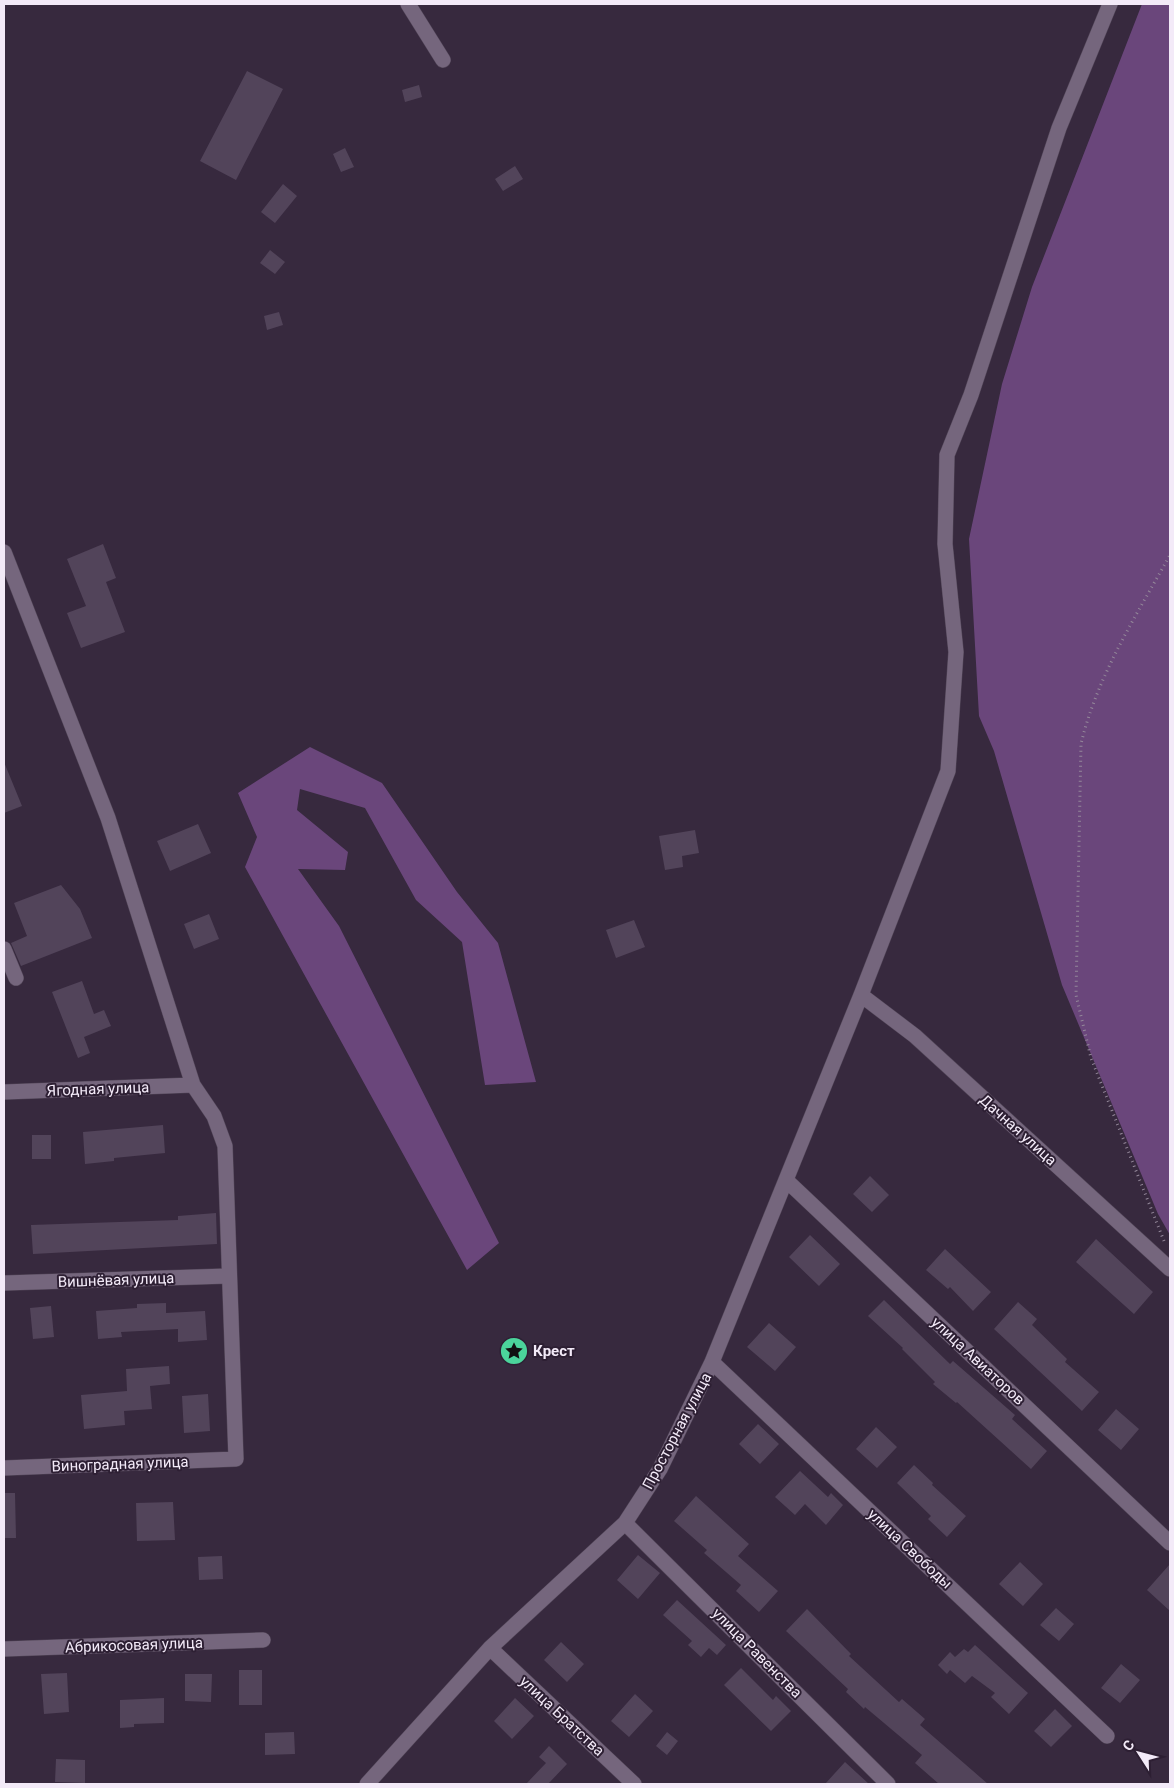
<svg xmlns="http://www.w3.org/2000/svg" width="1174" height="1788" font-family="Roboto,sans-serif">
  <rect width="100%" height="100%" fill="#37293e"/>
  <path fill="#6a467b" d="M1142 4H1170V1235L1158 1214 1062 985 994 751 979 716 969 539 1002 384 1032 287Z
    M310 747 382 783 457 892 498 943 536 1082 485 1085 462 942 416 900 365 808 300 789 297 810 348 852 345 870 298 869 339 926 499 1243 467 1270 245 867 257 837 238 793Z"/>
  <path fill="#52445a" d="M247 71 283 89 236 180 200 161Z
    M419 85 422 97 405 102 402 90Z
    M345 148 354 167 341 172 333 154Z
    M515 166 523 179 503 191 495 179Z
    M283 184 297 196 275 223 261 212Z
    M270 250 285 262 275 274 260 263Z
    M279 312 283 325 267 330 264 316Z
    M103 544 116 578 106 582 125 632 81 648 67 613 86 606 67 559Z
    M4 762 22 806 4 813Z
    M198 824 211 853 170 871 157 841Z
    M695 830 699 853 682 856 683 867 665 870 659 836Z
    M61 885 80 909 92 938 21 966 11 943 27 936 14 903Z
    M209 914 219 939 194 949 184 924Z
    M634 920 645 947 616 958 606 930Z
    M82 981 94 1014 104 1010 111 1026 84 1037 90 1053 78 1058 52 992Z
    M163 1125 165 1153 114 1158V1161L85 1164 83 1132Z
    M32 1135H51V1159H32Z
    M870 1176 889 1195 872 1212 853 1194Z
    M216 1213 217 1244 33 1254 31 1225 178 1220V1216Z
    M810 1235 840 1264 819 1286 789 1257Z
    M1096 1239 1153 1292 1134 1314 1076 1262Z
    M945 1249 991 1292 973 1311 950 1287 948 1289 926 1270Z
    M884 1300 950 1364 953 1361 1015 1415 1012 1419 1047 1451 1031 1469 957 1402 956 1403 933 1384 935 1382 902 1349 903 1348 868 1316Z
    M1018 1302 1037 1319 1032 1325 1067 1359 1065 1362 1099 1392 1082 1411 994 1329Z
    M166 1303V1313L205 1311 207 1340 178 1342V1329L121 1332 122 1337 98 1339 96 1311 137 1308V1304Z
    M51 1306 54 1337 33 1339 30 1308Z
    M769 1323 796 1347 775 1371 747 1347Z
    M169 1366 170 1384 150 1386 152 1409 124 1411 125 1425 84 1429 81 1395 127 1391 126 1369Z
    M208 1394 210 1431 184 1433 182 1396Z
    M1116 1409 1139 1429 1121 1450 1098 1430Z
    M758 1424 779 1444 760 1464 739 1444Z
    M876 1427 897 1447 877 1468 856 1449Z
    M914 1465 933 1483 932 1485 966 1516 947 1537 928 1519 931 1516 897 1483Z
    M800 1471 828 1497 831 1493 843 1505 826 1525 805 1504 795 1515 775 1497Z
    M4 1493H15L16 1538H4Z
    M696 1496 749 1544 738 1556 778 1591 759 1612 736 1591 741 1585 704 1553 707 1550 674 1521Z
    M173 1502 175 1540 137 1541 136 1503Z
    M638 1555 660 1573 638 1599 617 1580Z
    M222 1556 223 1579 199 1580 198 1557Z
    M1020 1562 1043 1584 1023 1606 999 1584Z
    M1170 1564V1611L1147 1590Z
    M677 1600 726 1645 717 1655 709 1648 701 1657 688 1645 692 1641 663 1615Z
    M1056 1608 1074 1624 1059 1641 1040 1625Z
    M807 1609 851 1654 849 1656 899 1702 902 1699 925 1719 920 1725 988 1784H939L915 1763 922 1755 865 1707 864 1709 846 1692 848 1689 786 1631Z
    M561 1642 584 1664 567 1682 544 1660Z
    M975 1645 1028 1693 1009 1714 991 1697 995 1693 972 1676 965 1683 950 1670 947 1674 938 1665 950 1652 955 1657 964 1649 968 1652Z
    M1121 1664 1140 1680 1120 1703 1101 1688Z
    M741 1668 773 1700 776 1696 791 1711 771 1731 724 1685Z
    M239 1670H262V1705H239Z
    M67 1673 69 1712 44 1714 41 1674Z
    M185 1674H212L211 1702 185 1701Z
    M635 1694 653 1711 629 1737 611 1721Z
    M164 1698V1723L134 1724V1727L120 1728V1700Z
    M515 1698 534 1716 512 1739 494 1721Z
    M1055 1709 1072 1726 1051 1747 1034 1731Z
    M294 1732 295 1754 265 1755V1733Z
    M667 1732 678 1741 667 1755 656 1746Z
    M549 1746 567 1764 548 1784H526L546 1763 539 1757Z
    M56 1759 85 1760V1783L55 1782Z
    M845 1762 869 1784H825Z"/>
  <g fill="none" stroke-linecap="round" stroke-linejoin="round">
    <defs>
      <path id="minor" d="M408 4 443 60
        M4 552 108 818 193 1085 214 1116 225 1146 236 1459 4 1468
        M4 949 16 978
        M861 995 915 1036 1170 1269
        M4 1092 193 1085
        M786 1180 1170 1543
        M4 1283 228 1276
        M712 1362 1107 1736
        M625 1523 888 1784
        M490 1648 634 1784
        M4 1649 263 1640
        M367 1784 490 1648 625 1523 660 1469 712 1362 861 995 948 771 956 652 945 544 947 455 971 395 1059 128 1110 4"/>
    </defs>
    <use href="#minor" stroke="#514557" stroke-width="16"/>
    <path stroke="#94889a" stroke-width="3" stroke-dasharray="1 4" stroke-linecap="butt" d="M1164 1241 1091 1058 1076 995 1081 744C1097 676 1136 616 1170 555"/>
    <use href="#minor" stroke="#75667d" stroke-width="15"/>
  </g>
  <defs>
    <symbol id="sight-disc" viewBox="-11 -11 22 22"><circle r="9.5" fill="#4bd49b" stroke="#2d1f33"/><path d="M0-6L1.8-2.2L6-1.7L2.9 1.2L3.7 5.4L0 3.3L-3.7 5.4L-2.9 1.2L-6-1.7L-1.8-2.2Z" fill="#111"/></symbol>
  </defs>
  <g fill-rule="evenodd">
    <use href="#sight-disc" x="498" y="1335" width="32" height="32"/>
  </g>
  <g text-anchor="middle" stroke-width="4" stroke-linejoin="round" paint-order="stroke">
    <g font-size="15" fill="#f3eaf8" stroke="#2d1f33">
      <text transform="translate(98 1089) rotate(-2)" y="5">Ягодная улица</text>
      <text transform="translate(1018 1130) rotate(42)" y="5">Дачная улица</text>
      <text transform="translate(116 1280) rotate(-2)" y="5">Вишнёвая улица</text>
      <text transform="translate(978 1361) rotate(43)" y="5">улица Авиаторов</text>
      <text transform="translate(677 1431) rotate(-62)" y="5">Просторная улица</text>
      <text transform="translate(120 1464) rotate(-2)" y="5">Виноградная улица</text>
      <text transform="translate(910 1549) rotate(43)" y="5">улица Свободы</text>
      <text transform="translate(134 1645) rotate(-2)" y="5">Абрикосовая улица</text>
      <text transform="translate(757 1653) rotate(45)" y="5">улица Равенства</text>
      <text transform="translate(562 1716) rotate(43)" y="5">улица Братства</text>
    </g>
    <g font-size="15" font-weight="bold" fill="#f3eaf8" stroke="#2d1f33" text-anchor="start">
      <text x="533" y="1356">Крест</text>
    </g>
  </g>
  <rect width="1174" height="1788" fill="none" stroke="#f3eaf8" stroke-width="10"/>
  <g transform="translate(1139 1753) rotate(306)" stroke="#2d1f33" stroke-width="4" paint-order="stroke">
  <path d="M0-4L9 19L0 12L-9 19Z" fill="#f3eaf8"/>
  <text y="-8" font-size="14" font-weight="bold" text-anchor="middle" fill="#f3eaf8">С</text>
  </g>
</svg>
